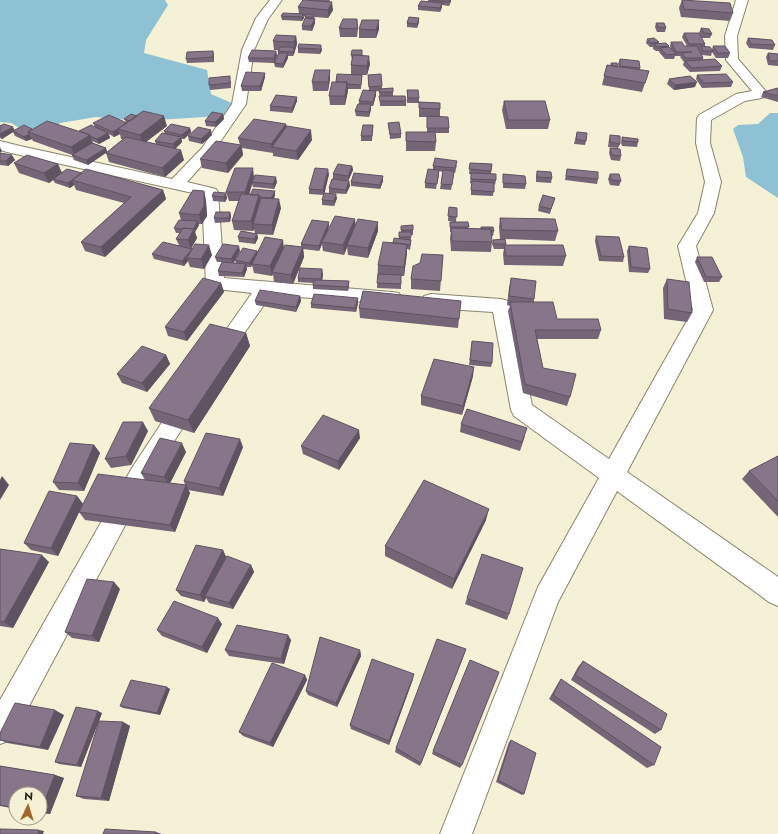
<svg xmlns="http://www.w3.org/2000/svg" width="778" height="834" font-family="Jost,sans-serif">
  <rect width="100%" height="100%" fill="#f5f1d6"/>
  <path fill="#8fc1d4" d="M0 0H165L168 5 146 40 144 53 207 70 211 94 234 104 227 114 205 117 140 121 96 117 60 123 51 130 26 132 11 123 0 122Z
    M770 113H778V198L746 177 743 157 733 129 738 125 758 124Z"/>
  <g fill="none" stroke-linecap="round" stroke-linejoin="round">
    <defs>
      <path id="minor" d="M270 0H282L268 19 254 50 246 104 212 154 187 182 216 189 218 192 224 278 392 292 399 293 401 298 399 303 392 304 271 295 226 359 219 362 212 359 209 354 252 293 208 288 206 284 202 195 11 153 0 150V141L20 146 172 179 202 148 232 104 242 50 256 18Z
        M736 0H748L737 36 738 59 768 94 766 97 745 101 711 120 710 143 721 182 714 213 696 246 713 310 627 472 778 577V606L769 602 617 491 558 602 472 834H440L538 587 599 478 514 416 511 410 493 312 431 308 424 306 422 301 424 296 431 294 501 299 508 301 511 306 532 405 609 459 693 310 678 246 698 213 705 182 696 143 697 118 699 115 736 94 752 91 726 60 725 36Z
        M188 393 196 395 199 401 196 407 148 482 11 740 0 744V700L132 468 180 395Z"/>
    </defs>
    <use href="#minor" stroke="#88846c" stroke-width="2"/>
    <use href="#minor" fill="#fff" fill-rule="evenodd"/>
  </g>
  <path fill="#746577" fill-rule="evenodd" d="M308 0H332H330L329 2 333 10 328 18 314 17 315 23 312 31 302 30V26L305 19V16H303L304 18 302 21 282 20 281 16 299 13 298 7Z
    M428 0 451 1 449 6 442 5V7L440 12 418 10V6L428 2Z
    M682 0 733 13 730 21 681 17 679 8Z
    M357 19V37H340L339 28Z
    M419 22 417 28 407 27V23Z
    M656 23 666 28 665 32H657L655 27Z
    M701 28 712 34 710 38H702L699 33Z
    M359 29H379L376 38H359Z
    M684 33 705 44V47L712 50 713 46 730 53 728 58H716L712 52 711 56 702 55 703 58V60L722 66 720 71 690 72 683 65 684 62 680 57 681 56H675L674 59H665L659 52V51H656L653 49V47H650L646 43 647 39 659 42 658 44 669 46 668 47 671 50 670 46 671 42 684 46H687L682 37Z
    M296 36 297 44 293 56H288V58L283 68 275 67 274 63 249 62 248 58 277 55 275 61 278 54V50H274L273 41Z
    M748 38 775 45 773 50 749 48 746 43Z
    M299 44 322 50 320 54 298 53V48Z
    M768 53 778 54V66L768 65 766 57Z
    M214 55V62L187 63 186 59Z
    M351 55H362L370 64 367 75H362L361 89H348L345 105H330L329 96 336 82 351 74V65L352 60Z
    M620 59 640 68V70L649 71 642 92 602 85 607 65 610 66 611 63 619 67 618 64Z
    M265 73V77L261 91H242L241 86Z
    M368 75 382 86V89L393 88V96L406 101V106H380L379 91H376V95L373 106H371V109L369 117 356 116 355 111 359 104V101L369 90Z
    M697 75 733 82 731 87 702 88 696 79Z
    M330 79 328 91H313L312 82Z
    M669 79 695 87 674 90 667 84Z
    M231 81V88L210 90 209 85Z
    M778 88V102L761 97 763 92Z
    M407 90 419 98V103H407Z
    M297 97V101L292 113 270 111V106Z
    M504 101 550 120 548 129H506L502 110Z
    M419 102 440 103V116L449 128V133H435L436 142 435 151H406V132H427V117H419Z
    M223 114 224 119 216 127 206 126 205 121Z
    M124 119 167 126 146 142 156 144 155 141 165 134 164 131 190 128 191 132 184 139H181L182 142 175 149 184 160 165 177 109 162 106 153 88 165 74 160 72 155 33 141 32 139 26 141 15 136 13 132 2 139 0 138V126L14 130 32 129 80 132 95 127 93 123 126 122ZM109 134 114 137 120 134 121 139H123L107 152 106 148 93 143 92 141 99 144 110 138Z
    M388 123 401 134V138L390 139Z
    M286 124 287 127 312 140 298 160 273 156V153L242 148 243 155 228 173 202 168 200 159 240 145 238 138Z
    M373 125 372 141H361V136Z
    M577 132 586 141 585 145 574 144Z
    M212 135 202 144 189 141 188 136Z
    M610 135 620 144 618 148 608 147 609 139Z
    M622 137 638 142 637 147 622 146 621 142Z
    M610 148 621 156 620 161 611 160 609 153Z
    M0 153 15 160 8 166 0 165Z
    M14 163 58 164 61 172 82 173 163 190 166 199 105 257 85 251 81 242 124 203 76 190 74 185 70 188 55 183 53 180 49 183 19 173Z
    M470 163 492 164 491 174 496 180 495 185 494 184 493 196 471 195V183H470L471 174H469Z
    M457 165 455 173H454L451 190 440 189 443 172 439 171 436 189 425 188V183L433 170V166Z
    M352 166 353 170 348 181 333 179V174Z
    M567 169 598 179 597 184 565 180 566 174Z
    M537 171 552 178 551 183 536 182V176Z
    M329 174 324 195 309 194V189Z
    M503 174 526 184 525 189 503 188Z
    M610 174 621 181 619 186 610 185 608 179Z
    M254 177 277 182 274 189 253 187 252 184 249 195H275L274 199 281 208 273 235 257 234 258 238 255 244 239 242 238 237 255 233 254 229 253 231 234 230 232 221 239 201H229L226 192Z
    M349 181 350 186 346 194 329 193V188Z
    M383 181 380 189 351 186V182Z
    M204 191 206 201 207 216 202 224H198L199 225 195 232 197 238 191 248 212 255 204 269 190 267 188 261 184 266 154 259 152 254 179 245 176 239 180 233H176L174 228 181 220 179 213Z
    M214 192 227 198 225 202 213 201 212 196Z
    M337 198 334 206 322 205V200Z
    M553 203 550 214 538 211 539 206Z
    M449 207 457 208 456 222 448 221Z
    M230 212 231 216 230 222 215 223 214 218Z
    M500 218 558 231 555 241 505 239 506 245 566 256 563 266 504 265 503 254 504 249H494L492 244 493 240 500 239 499 227Z
    M355 219V224L378 231 368 258 348 255 347 247 344 255 323 251 322 244 319 251 303 249 304 257 293 284 274 282 273 274 272 276 254 273 252 265 251 267H246L247 269 244 277 219 276 218 271 222 262H217L215 257 240 251 233 263H236L235 260 257 251 258 252 284 247H301V244L329 226 327 233Z
    M450 222H468V229H481V227L494 231 493 236H491L492 242 491 252 451 251 450 238 451 232H450Z
    M401 226 413 230V235H411V244L410 250 407 249 404 276H401V289L377 288 378 265 393 243 399 238V232H401Z
    M596 236 624 257 623 262 599 261 595 241Z
    M629 246 650 269 648 273 629 272 627 251Z
    M443 255 440 291 411 289V279Z
    M697 257 722 277 719 282H704L695 262Z
    M323 274 322 280 349 281V286L348 291 313 289V283L298 282V278Z
    M511 278 534 299V302L557 319 601 330 598 339H537L543 368 570 397 567 406 523 393 508 311 510 306 507 305 509 288Z
    M667 279 692 313 687 322 664 319 663 288Z
    M221 283 224 292 187 341 168 336 165 327Z
    M300 296 301 301 296 312 256 305 255 301Z
    M358 298V303L356 312 311 308V304Z
    M461 301 458 328 360 318 359 308Z
    M246 333 250 346 194 433 155 421 149 408Z
    M472 341 492 363 491 367 469 365Z
    M166 355 170 364 147 392 122 383 117 374Z
    M473 376 462 415 421 405V396Z
    M461 424 525 436 520 451 460 432Z
    M148 431 131 465 111 468 105 459Z
    M360 438 339 470 303 454 301 446Z
    M94 445 100 453 84 491 59 490 53 482Z
    M243 447 223 496 188 490 190 493 175 532 85 520 79 512 145 480 141 473 186 452 170 483 185 485 184 481Z
    M778 456V517L742 479 749 471Z
    M77 496 83 504 58 556 31 550 24 543Z
    M486 520 452 589 385 556V546Z
    M0 549 49 562 13 628 0 626Z
    M223 550 226 557 251 565 254 572 233 609 209 603 206 598 204 602 181 596 176 590Z
    M120 589 99 642 72 638 65 632Z
    M467 598 509 614 507 620 465 604Z
    M222 624 207 653 162 636 157 630Z
    M291 640 284 664 229 656 225 650Z
    M360 650 361 656 337 707 308 695 306 691Z
    M464 655 420 766 395 752 396 748Z
    M583 661 661 730 655 734 571 680 578 667Z
    M305 675 307 680 273 747 243 736 239 732Z
    M413 679 389 745 351 729 350 725Z
    M561 679 654 765 647 768 549 699 557 685Z
    M170 689 160 715 123 708 120 706Z
    M102 713 81 767 59 764 55 762Z
    M64 715 48 750 7 743 0 740V733Z
    M123 722 130 726 109 801 84 799 76 796Z
    M511 740 524 794 522 795 496 782 509 742Z
    M433 751 462 765 460 768 432 754Z
    M0 766 55 775 64 778 50 814 40 813V794H16V809L0 806Z"/>
  <path fill="#5e5361" d="M450 0H451V1L449 6Z
    M332 2 333 10 328 18V10Z
    M442 3V7L440 12V8Z
    M303 14 304 18 302 21V17Z
    M314 15 315 23 312 31 311 26 314 20Z
    M419 18V22L417 28V24Z
    M357 19 358 28 357 37Z
    M379 20V29L376 38V30Z
    M296 36 297 44 295 51 294 42Z
    M321 45 322 50 320 54V49Z
    M294 47 295 52 293 56V52Z
    M213 51 214 55V62L213 57Z
    M276 51 277 55 274 63V58Z
    M288 53V58L283 68V64Z
    M369 56 370 64 367 75V66Z
    M330 70V79L328 91V82Z
    M265 73V77L261 91 260 86Z
    M347 82 348 91 345 105V96Z
    M697 82 695 87 674 90 675 85Z
    M376 91V95L373 106V102Z
    M297 97V101L292 113V108Z
    M371 104V109L369 117V112Z
    M223 114 224 119 216 127 215 122Z
    M164 116 167 126 143 144 140 135Z
    M128 124 118 129 120 134 114 137 113 132Z
    M286 124 287 133 272 147 273 153 271 144Z
    M13 127 15 131H13V132L2 139 0 134Z
    M190 128 191 132 184 139 182 135Z
    M211 130 212 135 202 144 201 139Z
    M311 130 312 140 298 160 296 151Z
    M108 133 110 138 99 144 97 139Z
    M29 134 32 139 26 141 24 137Z
    M90 135 93 144 75 156 71 147Z
    M181 137 182 142 175 149 173 144Z
    M241 145 243 155 228 173 226 163Z
    M0 147 2 151 0 153Z
    M106 148 107 152 88 165 86 160Z
    M181 150 184 160 165 177 162 168Z
    M12 155 15 160 8 166 6 161Z
    M58 164 62 173 53 179V180L49 183 44 173Z
    M352 166 353 170 348 181V176Z
    M253 168 254 178 252 182V184L247 202 245 192Z
    M328 169 329 174 324 195 323 190Z
    M439 170V175L436 189 437 184Z
    M383 176V181L380 189V185Z
    M276 177 277 182 274 189 273 184Z
    M72 180 74 185 70 188 68 183Z
    M349 181 350 186 346 194V190Z
    M163 190 166 199 105 257 101 247Z
    M204 191 206 201 207 216 202 224 199 215Z
    M275 191V195L272 203 271 198Z
    M226 193 227 198 225 202 224 197Z
    M336 194 337 198 334 206V201Z
    M259 195 261 204 253 224 254 229 253 231 251 221Z
    M279 199 281 208 273 235 272 225Z
    M230 212 231 216 230 222 229 218Z
    M355 219 356 228 347 245V247L344 255 343 245Z
    M197 221 199 225 195 232 197 238 191 249 188 240Z
    M329 222V226L323 242H322V244L319 251V246Z
    M378 222V231L368 258V248Z
    M257 234 258 238 255 244 254 239Z
    M283 240 284 249 272 272 273 274 272 276 270 266Z
    M407 244V254L404 276V267Z
    M209 245 212 255 204 269 201 259Z
    M239 246 240 251 233 264 231 259Z
    M303 247 304 257 293 284 291 275Z
    M193 249 187 258 188 261 184 266 182 261Z
    M257 251 258 255 252 264V265L251 267 249 263Z
    M246 264 247 269 244 277 242 273Z
    M322 269 323 274 322 283 321 279Z
    M349 281V286L348 291V287Z
    M221 283 224 292 187 341 184 332Z
    M300 296 301 301 296 312V307Z
    M358 298V303L356 312 355 308Z
    M246 333 250 346 194 433 188 420Z
    M166 355 170 364 147 392 142 383Z
    M474 367 473 376 462 415 463 406Z
    M143 422 148 431 131 465 126 456Z
    M359 430 360 438 339 470 338 461Z
    M240 439 243 447 223 496 219 488Z
    M182 443 186 452 169 485 164 477Z
    M94 445 100 453 84 491 78 483Z
    M2 476 9 485 0 500V480Z
    M186 485 190 493 175 532 170 525Z
    M77 496 83 504 58 556 51 548Z
    M489 509 486 520 452 589 454 579Z
    M223 550 226 557 205 596 206 598 204 602 200 595Z
    M42 555 49 562 13 628 4 622Z
    M251 565 254 572 233 609 229 603Z
    M114 582 120 589 99 642 92 636Z
    M218 618 222 624 207 653 202 647Z
    M288 635 291 640 284 664 281 659Z
    M466 649 464 655 420 766 421 763Z
    M360 650 361 656 337 707 336 703Z
    M414 674 413 679 389 745V741Z
    M305 675 307 680 273 747 270 743Z
    M167 687 170 689 160 715 157 713Z
    M55 710 64 715 48 750 40 747Z
    M98 711 102 713 81 767 77 765Z
    M123 722 130 726 109 801 101 798Z
    M55 775 64 778 50 814 40 812Z
    M39 830 44 831 43 834H38Z
    M156 832 162 834H155Z"/>
  <path fill="#87768a" stroke="#5e5361" d="M303 0H305L332 2 328 10 298 7Z
    M430 0H450L449 2Z
    M682 0 730 3 733 13 684 9Z
    M421 1 442 3 440 8 418 6Z
    M283 13 303 14 302 17 281 16Z
    M305 14 314 15V17H305Z
    M409 17 419 18 417 24 407 23Z
    M305 18 315 19 311 26H302Z
    M343 19H357V29L339 28Z
    M362 20H379L376 30 359 29Z
    M656 23H664L666 28 658 27Z
    M701 28 709 29 712 34 704 33Z
    M684 33H699L705 44H689Z
    M276 35 296 36 294 42 273 41Z
    M654 38 659 42 651 43 647 39Z
    M748 38 772 40 775 45 751 44Z
    M671 42H682L684 46H697L703 58H685L682 53 692 52H676Z
    M666 43 669 46 657 47 654 44Z
    M299 44 321 45 320 49 298 48Z
    M701 46 710 47 713 51H703Z
    M713 46H725L730 53H718Z
    M280 47H294L293 52 278 51Z
    M669 47 676 54 667 55 660 48Z
    M252 50 276 51 274 58H248Z
    M352 50H362V55H351Z
    M213 51V57L186 59 187 52Z
    M279 53H288L283 64 274 63Z
    M768 53 778 54V61H770Z
    M353 55 369 56 367 66 351 65Z
    M620 59 639 61 640 68 620 66Z
    M715 59 722 66 692 68 685 61Z
    M611 63H617L618 67 612 66Z
    M607 65 649 71 645 83 604 76Z
    M315 70H330L328 82H312Z
    M246 72 265 73 260 86H241Z
    M337 74 362 75 361 85 347 84V82H336Z
    M381 74 382 86 369 87 368 75Z
    M726 74 733 82 704 83 697 75Z
    M230 76V83L209 85V78Z
    M690 76 697 82 675 85 669 79Z
    M332 82H347L345 96H329Z
    M393 88V92H379V89Z
    M778 88V96L763 92Z
    M363 90 376 91 373 102 359 101Z
    M407 90H418L419 98H408Z
    M276 95 297 97 292 108 270 106Z
    M379 96H405L406 101H380Z
    M504 101H545L550 120H508Z
    M419 102 440 103V109L419 108Z
    M358 104H371L369 112 355 111Z
    M143 111 164 116 140 135 118 129Z
    M212 112 223 114 215 122 205 121Z
    M131 114 137 116 130 121 124 119Z
    M109 115 127 123 119 128 113 132 93 123Z
    M427 116 448 117 449 128H427Z
    M254 119 286 124 271 144 238 138Z
    M47 121 90 135 71 147 28 132Z
    M399 122 401 134H390L388 123Z
    M4 124 13 127 0 134V126Z
    M171 124 190 128 182 135 164 131Z
    M24 125 32 129 28 132 29 134 24 137 13 131Z
    M91 125 108 133 97 139 90 136V135L79 131Z
    M363 125H373L372 136H361Z
    M287 126 311 130 296 151 272 147Z
    M198 127 211 130 201 139 188 136Z
    M406 132H435L436 142 406 141Z
    M577 132 587 133 586 141 576 139Z
    M162 133 181 137 173 144 155 141Z
    M610 135 620 136V144L610 142Z
    M126 137 181 150 162 168 106 153Z
    M622 137 638 139V142L623 141Z
    M216 141 241 145 226 163 200 159Z
    M92 143 106 148 86 160 72 155Z
    M610 148 620 149 621 156 612 155Z
    M0 153 12 155 6 161H0Z
    M27 155 58 164 44 173 14 163Z
    M435 158 457 161 455 168 433 166Z
    M470 163 492 164 491 171 469 169Z
    M338 164 352 166 348 176 333 174Z
    M235 168H253L245 192H226Z
    M315 168 328 169 323 190 309 189Z
    M67 169 82 173 68 183 53 179Z
    M86 169 163 190 101 247 81 242 131 197 72 180Z
    M428 169 439 170 437 184 425 183Z
    M567 169 598 172V179L566 176Z
    M443 170 454 171 452 185 441 184Z
    M537 171 551 172 552 178 537 177Z
    M354 173 383 176 380 185 351 182Z
    M471 173 496 174V180L471 179Z
    M503 174 525 176 526 184 503 183Z
    M610 174H619L621 181 611 180Z
    M255 175 276 177 273 184 252 182Z
    M332 179 349 181 346 190 329 188Z
    M472 181 494 183V192L471 190Z
    M253 189 275 191 271 198 260 197 259 195H250Z
    M193 190 204 191V206L199 215 179 213Z
    M214 192 226 193 224 197 212 196Z
    M324 193 336 194 334 201 322 200Z
    M241 194 259 195 251 221H232Z
    M543 195 555 198 551 209 539 206Z
    M261 198 279 199 272 225 253 224Z
    M449 207 457 208V217L448 216Z
    M216 212H230L229 218H214Z
    M335 216 355 219 343 245 322 242Z
    M500 218 555 219 558 231 502 230Z
    M358 219 378 222 368 248 347 245Z
    M179 220 197 221 194 229 183 228 182 229 174 228Z
    M312 220 329 222 319 246 301 244Z
    M450 222H468L469 227H450Z
    M413 225V230H401V226Z
    M481 227H493L494 231H491V229H481Z
    M183 228 194 229 188 240 176 239Z
    M451 228 491 229 492 242 452 241Z
    M241 231 257 234 254 239 238 237Z
    M399 232H411V237H399Z
    M596 236 619 237 624 257 601 256Z
    M265 237 283 240 270 266 252 264Z
    M394 238 411 240 410 245 393 243Z
    M505 239 506 244H494L493 240Z
    M163 242 192 249 182 261 152 254Z
    M383 242 407 244 404 267 378 265Z
    M195 244 209 245 201 259 187 258Z
    M223 244 239 246 231 259 215 257Z
    M285 245 303 247 291 275 272 272Z
    M504 245H563L566 256H506Z
    M629 246 647 248 650 269 631 267Z
    M243 248 257 251 249 263 235 260Z
    M422 254 443 255 441 281 411 279 413 266 420 263Z
    M697 257H712L722 277H706Z
    M222 262 246 264 242 273 218 271Z
    M300 268 322 269 321 279 298 278Z
    M378 274 401 275V284L377 283Z
    M203 278 221 283 184 332 165 327Z
    M511 278 536 281 534 299 509 296Z
    M667 279 689 282 692 313 668 309Z
    M314 280 349 281 348 287 313 285Z
    M260 290 300 296 296 307 255 301Z
    M363 291 461 301 459 319 359 308Z
    M314 294 358 298 355 308 311 304Z
    M510 302H553L557 319H598L601 330H535L543 368 576 374 570 397 525 384Z
    M210 324 246 333 188 420 149 408Z
    M472 341 493 343 492 363 470 360Z
    M142 346 166 355 142 383 117 374Z
    M434 359 474 367 463 406 421 396Z
    M467 409 527 428 522 442 461 424Z
    M323 415 359 430 338 461 301 446Z
    M123 422H143L126 456 105 459Z
    M206 433 240 439 219 488 184 481Z
    M160 438 182 443 164 477 141 473Z
    M70 443 94 445 78 483 53 482Z
    M778 456V501L749 471Z
    M98 474 186 485 170 525 79 512Z
    M424 480 489 509 454 579 385 546Z
    M49 491 77 496 51 548 24 543Z
    M196 545 223 550 200 595 176 590Z
    M0 549 42 555 4 622 0 621Z
    M482 554 523 568 509 614 467 598Z
    M227 556 251 565 229 603 205 596Z
    M87 579 114 582 92 636 65 632Z
    M174 601 218 618 202 647 157 630Z
    M237 625 288 635 281 659 225 650Z
    M320 637 360 650 336 703 306 691Z
    M437 639 466 649 421 763 396 748Z
    M372 659 414 674 389 741 350 725Z
    M470 660 499 672 462 765 433 751Z
    M583 661 667 714 661 730 575 675Z
    M272 663 305 675 270 743 239 732Z
    M561 679 661 747 654 765 553 695Z
    M131 680 167 687 157 713 120 706Z
    M15 703 55 710 40 747 0 740V733Z
    M76 707 98 711 77 765 55 762Z
    M99 721 123 722 101 798 76 796Z
    M511 740 536 753 524 794 498 780Z
    M0 766 55 775 40 812V794H16V808L0 805Z
    M0 829 39 830 38 834H0Z
    M105 829 156 832 155 834H103Z"/>
  <g transform="translate(28 806) rotate(4)"><circle r="19" fill="#f5f1d6" stroke="#a29f8b"/>
  <path d="M0-3L7 15L0 10L-7 15Z" fill="#a26728"/>
  <text y="-6" font-size="11" font-weight="bold" text-anchor="middle" fill="#26241a">N</text>
  </g>
</svg>
